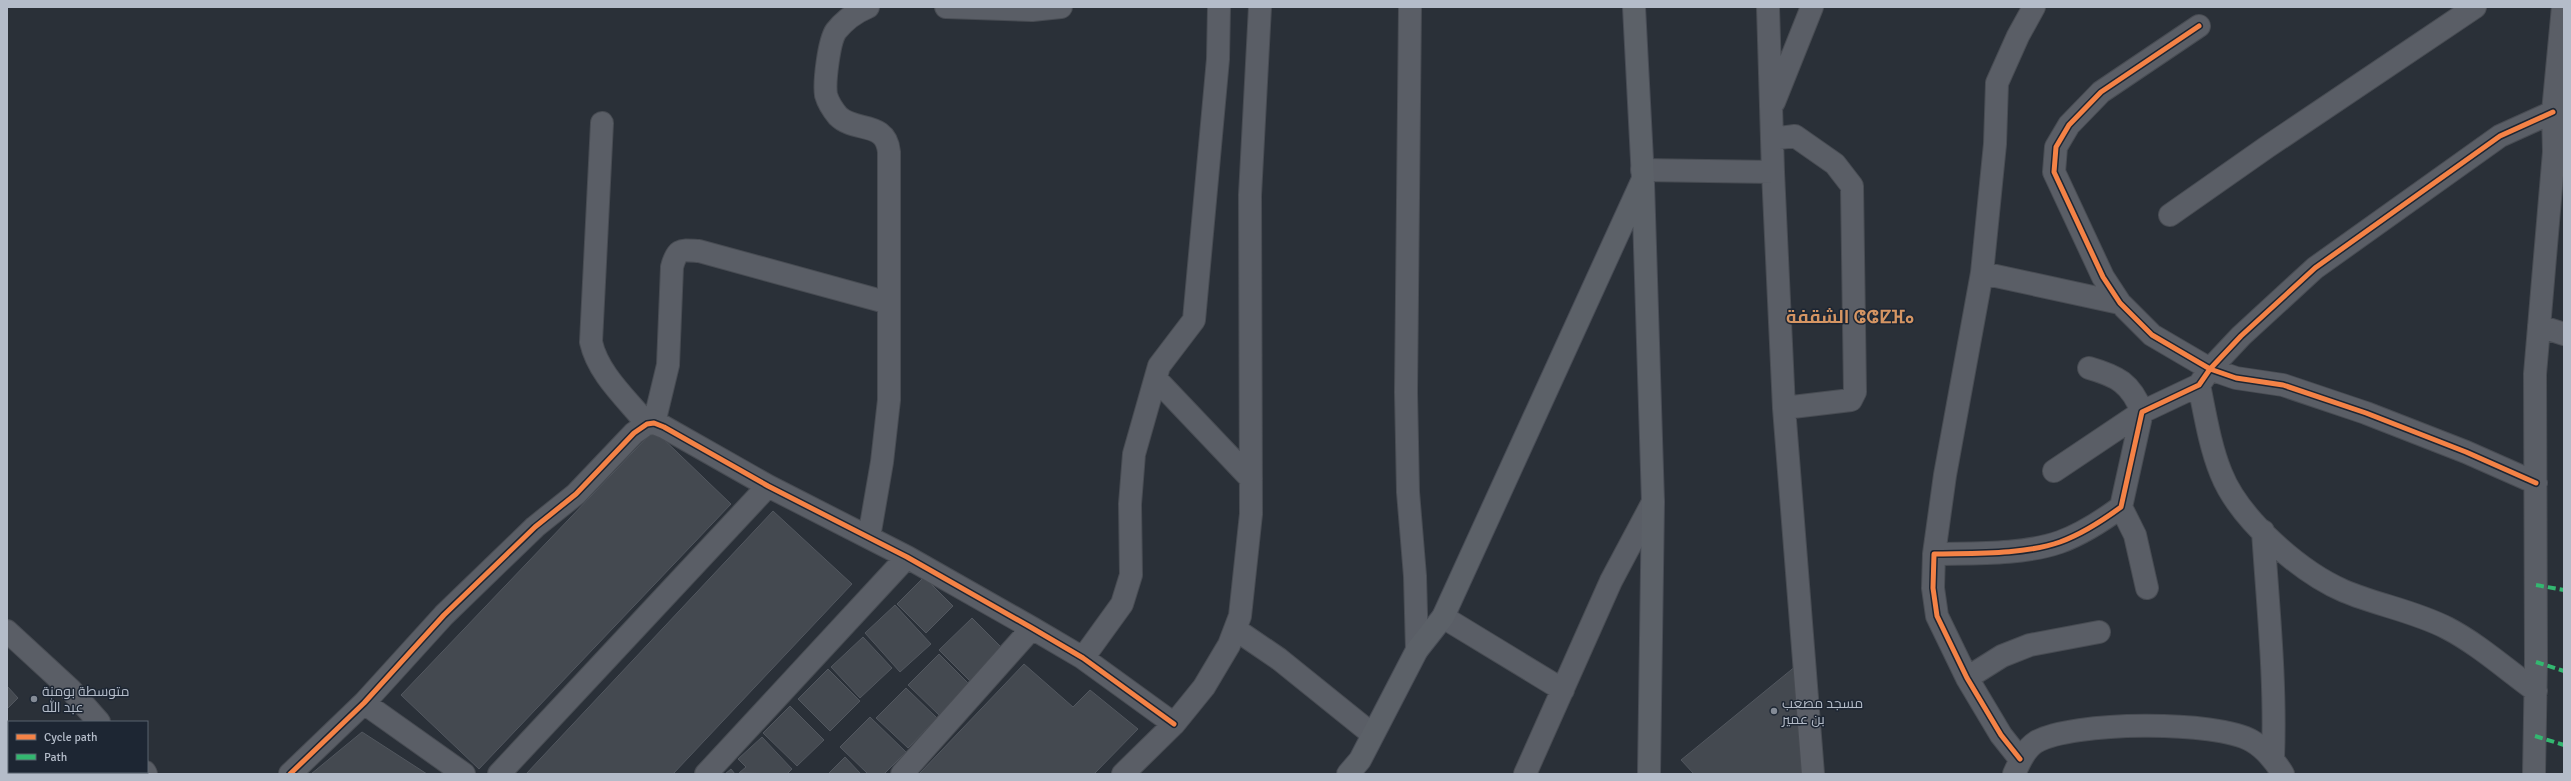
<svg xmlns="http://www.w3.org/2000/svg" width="2571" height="781" font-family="Signika,Cairo,'Noto Sans Tifinagh',sans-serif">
  <rect width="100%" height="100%" fill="#2a3038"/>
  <path fill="#444950" stroke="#52575f" d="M654 430 731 504 479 769 401 695Z
    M773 511 852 584 673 774H526Z
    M924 577 953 606 926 633 897 604Z
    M895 605 931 644 900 672 865 633Z
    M972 618 1003 649 970 681 939 650Z
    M863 637 892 668 860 698 831 667Z
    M939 654 969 684 939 715 908 685Z
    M1802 661 1811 774H1694L1681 760Z
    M1024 664 1073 707 1090 690 1138 729 1094 774H919Z
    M828 669 860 701 830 731 798 699Z
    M7 686 18 698 7 709Z
    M906 688 937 718 908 748 876 718Z
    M790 706 824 740 797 766 763 733Z
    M870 717 906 752 884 774H868L840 747Z
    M362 732 427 774H311Z
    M762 737 792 769 787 774 739 773 746 767 738 759Z
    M845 757 861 774H828Z
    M731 769 735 774H725Z
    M58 772H101L102 773 60 774Z"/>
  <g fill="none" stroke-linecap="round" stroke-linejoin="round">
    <defs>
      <path id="minor" d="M868 7C856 12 844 21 836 31 829 41 824 82 826 95 828 102 833 110 838 116 855 133 886 120 889 152V400L882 462 869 537
        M946 7 1032 10 1061 7
        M1410 7 1406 392 1408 492 1415 576 1417 650
        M2199 26 2101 92 2069 125 2056 147 2054 172 2103 277 2120 303 2152 335 2210 369 2236 378 2283 385 2366 413 2466 452 2536 483
        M1774 102 1812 7
        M602 123 591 342C598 374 627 399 647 424
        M1772 139 1795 136 1835 164 1852 186 1855 392 1851 400 1784 408
        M1642 170 1773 172 1768 7
        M1773 172 1784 408 1813 774
        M2170 215 2267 147 2475 7
        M1982 273 2120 303
        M2539 326 2564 334
        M1156 379 1251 479
        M2199 385C2205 414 2210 446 2221 473 2239 519 2300 572 2344 591 2377 605 2414 611 2447 628 2478 644 2507 670 2536 691
        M654 423 668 365 672 267C677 248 681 250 699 251L889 303
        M2054 471 2142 412C2131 383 2117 376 2089 368
        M2121 507 2135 535 2147 588
        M2263 531C2268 607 2276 682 2273 758
        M1934 554 1945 475 1982 273 1995 144 1997 83 2018 36 2034 7
        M1443 617 1563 690
        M1235 629 1279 659 1372 734
        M7 631 70 689 99 722
        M1083 658 1122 604 1131 575 1130 504 1134 454 1159 366 1194 320 1218 59 1219 7
        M1967 678 2002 656 2030 645 2099 632
        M364 703 464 774
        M2020 759 2001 735 1967 678 1937 616 1933 588 1934 554C1973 553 2023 555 2060 542 2082 534 2102 521 2121 507L2142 412 2199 385 2210 369 2241 336 2315 268 2500 136 2553 112
        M145 772 146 774
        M290 774 364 703 444 615 535 527 576 494 634 433 647 424 654 423 664 427 768 486 907 557 1032 628 1083 658 1174 724
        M499 774 768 486
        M706 774 907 557
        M902 774 1032 628
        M1123 774 1174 724 1204 687 1229 645 1240 616 1251 514 1250 195 1260 7
        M1525 774 1611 581 1653 502
        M2014 774C2019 763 2025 749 2036 742 2071 721 2217 720 2252 741 2266 749 2275 761 2283 774
        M2534 774 2536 662 2535 374 2554 152 2553 112 2563 7"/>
      <path id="major" d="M1643 183 1653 502 1649 774
        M1348 774 1360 760 1417 650 1443 617 1643 179 1634 7"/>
    </defs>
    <use href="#minor" stroke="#484c53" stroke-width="24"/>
    <use href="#major" stroke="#484c55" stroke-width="24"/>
    <use href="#minor" stroke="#5a5e66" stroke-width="22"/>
    <use href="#major" stroke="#5c6168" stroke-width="22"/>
    <path stroke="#33b770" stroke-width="4" stroke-dasharray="8 4" stroke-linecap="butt" d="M2536 585 2564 590
      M2536 662 2564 671
      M2535 736 2564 745"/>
    <defs>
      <path id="cycleway" d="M2199 26 2101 92 2069 125 2056 147 2054 172 2103 277 2120 303 2152 335 2210 369 2236 378 2283 385 2366 413 2466 452 2536 483
        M2020 759 2001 735 1967 678 1937 616 1933 588 1934 554C1973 553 2023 555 2060 542 2082 534 2102 521 2121 507L2142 412 2199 385 2210 369 2241 336 2315 268 2500 136 2553 112
        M290 774 364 703 444 615 535 527 576 494 634 433 647 424 654 423 664 427 768 486 907 557 1032 628 1083 658 1174 724"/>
    </defs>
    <use href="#cycleway" stroke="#1d2633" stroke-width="8"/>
    <use href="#cycleway" stroke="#f48246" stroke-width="5"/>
  </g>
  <g fill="#848b96" stroke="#1d2633" stroke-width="1.5">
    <circle cx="34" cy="699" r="4"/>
    <circle cx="1774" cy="711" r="4"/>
  </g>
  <g text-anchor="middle" stroke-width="3" stroke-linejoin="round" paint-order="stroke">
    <g font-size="14" fill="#b4bcc9" stroke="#1d2633" text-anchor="start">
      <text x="42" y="696">متوسطة بومنة<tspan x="42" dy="16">عبد الله</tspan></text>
      <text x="1782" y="708">مسجد مصعب<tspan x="1782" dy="16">بن عمير</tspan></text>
    </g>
    <g font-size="18" font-weight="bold" fill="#d59563" stroke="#1d2633">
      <text x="1850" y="323">الشقفة ⵛⵛⵇⴼⴰ</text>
    </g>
  </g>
  <rect width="2571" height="781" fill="none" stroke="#b4bcc9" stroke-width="16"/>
  <rect x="8" y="721" width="140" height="52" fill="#1d2633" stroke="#59626f"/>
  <rect x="16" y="734" width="20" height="6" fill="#f48246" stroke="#59626f"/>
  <text x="44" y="741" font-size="12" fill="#b4bcc9">Cycle path</text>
  <rect x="16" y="754" width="20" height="6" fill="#33b770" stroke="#59626f"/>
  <text x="44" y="761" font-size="12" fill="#b4bcc9">Path</text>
</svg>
